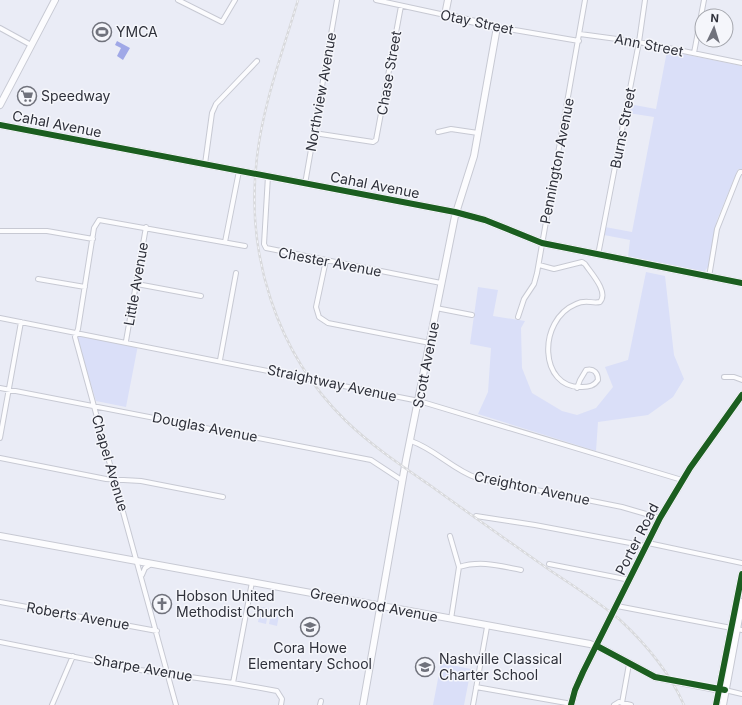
<svg xmlns="http://www.w3.org/2000/svg" width="742" height="705" font-family="Inter,sans-serif">
  <rect width="100%" height="100%" fill="#eaecf6"/>
  <path fill="#dadff8" d="M667 51 742 66V169H738L717 220 708 267 704 272 628 257 630 240 604 235 605 227 632 232 654 117 628 113 629 104 656 109Z
    M646 272 665 276 674 355 684 379 673 397 648 415 598 422 596 451 478 414 488 392 491 348 470 344 478 287 498 290 493 316 525 321 521 328 522 368 532 393 562 411 577 415 596 408 613 387 605 367 628 360Z
    M79 334 138 345 126 407 96 401 77 338Z
    M261 607 269 608 266 624 258 622Z
    M272 609 280 610 277 626 269 624Z
    M441 663 471 669 464 705H433Z"/>
  <path fill="#a0a8e7" d="M117 41 130 48 123 60 117 56 121 48 115 45Z"/>
  <g fill="none" stroke-linecap="round" stroke-linejoin="round">
    <defs>
      <path id="street" d="M178 0 222 22 235 0
        M376 0 445 15
        M497 27 579 41
        M0 28 31 45
        M580 34 639 42 742 63
        M694 53 704 0
        M438 132 451 129 478 133
        M314 133 373 142 376 140 401 6
        M205 164 212 113 216 104 257 61
        M268 176 264 244 266 248 441 283
        M305 184 337 0
        M0 231H47L93 239
        M225 242 239 171
        M598 255 639 42 645 0
        M326 260 316 307 319 317 328 323 430 343
        M539 265 554 269 582 262 585 264C591 273 609 292 600 302 592 304 586 299 576 304 537 320 539 389 582 387 589 387 594 386 598 380 598 373 594 368 586 370L580 380 577 388
        M709 277 717 229 738 176 740 172H742
        M38 279 85 287
        M137 284 201 296
        M436 308 472 315
        M518 317 524 299 534 284 537 273 585 0
        M0 318 419 401 682 480
        M126 341 146 227
        M220 360 236 273
        M724 377H734L742 380
        M0 388 371 460 403 481
        M0 438 21 322
        M411 441C435 449 453 470 477 478L622 507 660 518
        M0 458 106 479 141 481 223 497
        M476 516 535 525 646 546
        M450 536 459 567 451 619
        M648 543 742 563
        M549 564 630 580
        M459 567C481 560 500 566 521 570
        M142 575 145 568 151 564
        M0 602 157 631
        M617 606 742 630
        M0 642 140 670 233 683 277 691 282 699 281 705
        M233 683 252 582
        M476 687 572 704
        M725 690 742 694
        M622 703 629 664
        M52 705 73 656
        M176 705 75 337 78 329 94 228 99 220 245 246
        M320 705 321 701
        M473 705 487 627
        M614 705 619 702 631 705"/>
      <path id="secondary" d="M0 105 55 0
        M0 125 455 212 485 220 542 243 742 283
        M0 536 590 644 603 649 655 677
        M685 683 721 690
        M363 705 406 460 455 216 474 156 497 27 445 15 448 0
        M571 705 575 690 583 672 660 518 690 468 742 395
        M716 705 742 574
        M723 705 742 602"/>
    </defs>
    <use href="#street" stroke="#c7c9d3" stroke-width="6"/>
    <use href="#secondary" stroke="#c7c9d3" stroke-width="8"/>
    <use href="#street" stroke="#fcfcfe" stroke-width="4"/>
    <use href="#secondary" stroke="#fcfcfe" stroke-width="6"/>
    <defs>
      <path id="rail" d="M298 0C283 51 263 104 257 157 245 253 276 353 346 421 372 446 402 466 431 486 471 515 511 543 551 571 574 586 597 601 619 619 646 644 669 671 684 705"/>
    </defs>
    <use href="#rail" stroke="#d8d9dc" stroke-width="2.5"/>
    <use href="#rail" stroke="#f5f6fb" stroke-width="1" stroke-dasharray="3" stroke-linecap="butt"/>
    <defs>
      <path id="secondary-bridge" d="M655 677 685 683"/>
    </defs>
    <use href="#secondary-bridge" stroke="#c7c9d3" stroke-width="8" stroke-linecap="butt"/>
    <use href="#secondary-bridge" stroke="#fcfcfe" stroke-width="6"/>
    <defs>
      <path id="cycleway" d="M0 125 455 212 485 220 542 243 742 283
        M597 646 655 677 725 690
        M571 705 575 690 583 672 660 518 690 468 742 395
        M716 705 742 574"/>
    </defs>
    <use href="#cycleway" stroke="#f5f6fb" stroke-width="8"/>
    <use href="#cycleway" stroke="#1b5e20" stroke-width="6"/>
  </g>
  <defs>
    <symbol id="stadium-ring" viewBox="-11 -11 22 22"><circle r="9.5" fill="#f5f6fb" stroke="#70727c" stroke-width="1.5"/><path d="M0-5a6.5 5 0 1 0 0 10a6.5 5 0 1 0 0-10ZM-3.5-1.8h7v3.6h-7Z" fill="#70727c"/></symbol>
    <symbol id="supermarket-ring" viewBox="-11 -11 22 22"><circle r="9.5" fill="#f5f6fb" stroke="#70727c" stroke-width="1.5"/><path d="M-6-5.5h2.5l.6 2H6L4.5 2H-2.5L-4.4-4H-6ZM-1.5 3.2a1.3 1.3 0 1 0 .1 0ZM3 3.2a1.3 1.3 0 1 0 .1 0Z" fill="#70727c"/></symbol>
    <symbol id="church-ring" viewBox="-11 -11 22 22"><circle r="9.5" fill="#f5f6fb" stroke="#70727c" stroke-width="1.5"/><path d="M-1.2-6h2.4v3.5h3.3v2.4h-3.3V6h-2.4V-.1h-3.3v-2.4h3.3Z" fill="#70727c"/></symbol>
    <symbol id="school-ring" viewBox="-11 -11 22 22"><circle r="9.5" fill="#f5f6fb" stroke="#70727c" stroke-width="1.5"/><path d="M0-5L7-2L0 1L-7-2ZM-4 1L0 2.5L4 1V4Q0 6-4 4Z" fill="#70727c"/></symbol>
  </defs>
  <g fill-rule="evenodd">
    <use href="#stadium-ring" x="91" y="21" width="22" height="22"/>
    <use href="#supermarket-ring" x="16" y="85" width="22" height="22"/>
    <use href="#church-ring" x="151" y="593" width="22" height="22"/>
    <use href="#school-ring" x="299" y="616" width="22" height="22"/>
    <use href="#school-ring" x="414" y="656" width="22" height="22"/>
  </g>
  <g text-anchor="middle" stroke-width="3" stroke-linejoin="round" paint-order="stroke">
    <g font-size="14" fill="#2e303a" stroke="#f5f6fb">
      <text transform="translate(477 22) rotate(12)" y="5">Otay Street</text>
      <text transform="translate(649 45) rotate(11)" y="5">Ann Street</text>
      <text transform="translate(389 73) rotate(-80)" y="5">Chase Street</text>
      <text transform="translate(321 92) rotate(-80)" y="5">Northview Avenue</text>
      <text transform="translate(57 124) rotate(11)" y="5">Cahal Avenue</text>
      <text transform="translate(623 128) rotate(-79)" y="5">Burns Street</text>
      <text transform="translate(557 161) rotate(-79)" y="5">Pennington Avenue</text>
      <text transform="translate(375 185) rotate(11)" y="5">Cahal Avenue</text>
      <text transform="translate(330 262) rotate(11)" y="5">Chester Avenue</text>
      <text transform="translate(136 284) rotate(-80)" y="5">Little Avenue</text>
      <text transform="translate(426 365) rotate(-79)" y="5">Scott Avenue</text>
      <text transform="translate(332 383) rotate(12)" y="5">Straightway Avenue</text>
      <text transform="translate(205 427) rotate(11)" y="5">Douglas Avenue</text>
      <text transform="translate(110 463) rotate(74)" y="5">Chapel Avenue</text>
      <text transform="translate(532 488) rotate(12)" y="5">Creighton Avenue</text>
      <text transform="translate(637 539) rotate(-63)" y="5">Porter Road</text>
      <text transform="translate(374 605) rotate(11)" y="5">Greenwood Avenue</text>
      <text transform="translate(78 616) rotate(10)" y="5">Roberts Avenue</text>
      <text transform="translate(143 668) rotate(10)" y="5">Sharpe Avenue</text>
    </g>
    <g font-size="14" fill="#2e303a" stroke="#f5f6fb" text-anchor="start">
      <text x="116" y="37">YMCA</text>
      <text x="41" y="101">Speedway</text>
      <text x="176" y="601">Hobson United<tspan x="176" dy="16">Methodist Church</tspan></text>
      <text x="310" y="653" text-anchor="middle">Cora Howe<tspan x="310" dy="16">Elementary School</tspan></text>
      <text x="439" y="664">Nashville Classical<tspan x="439" dy="16">Charter School</tspan></text>
    </g>
  </g>
  <g transform="translate(714 28) rotate(4)"><circle r="19" fill="#f5f6fb" stroke="#a5a7ae"/>
  <path d="M0-3L7 15L0 10L-7 15Z" fill="#70727c"/>
  <text y="-6" font-size="11" font-weight="bold" text-anchor="middle" fill="#2e303a">N</text>
  </g>
</svg>
